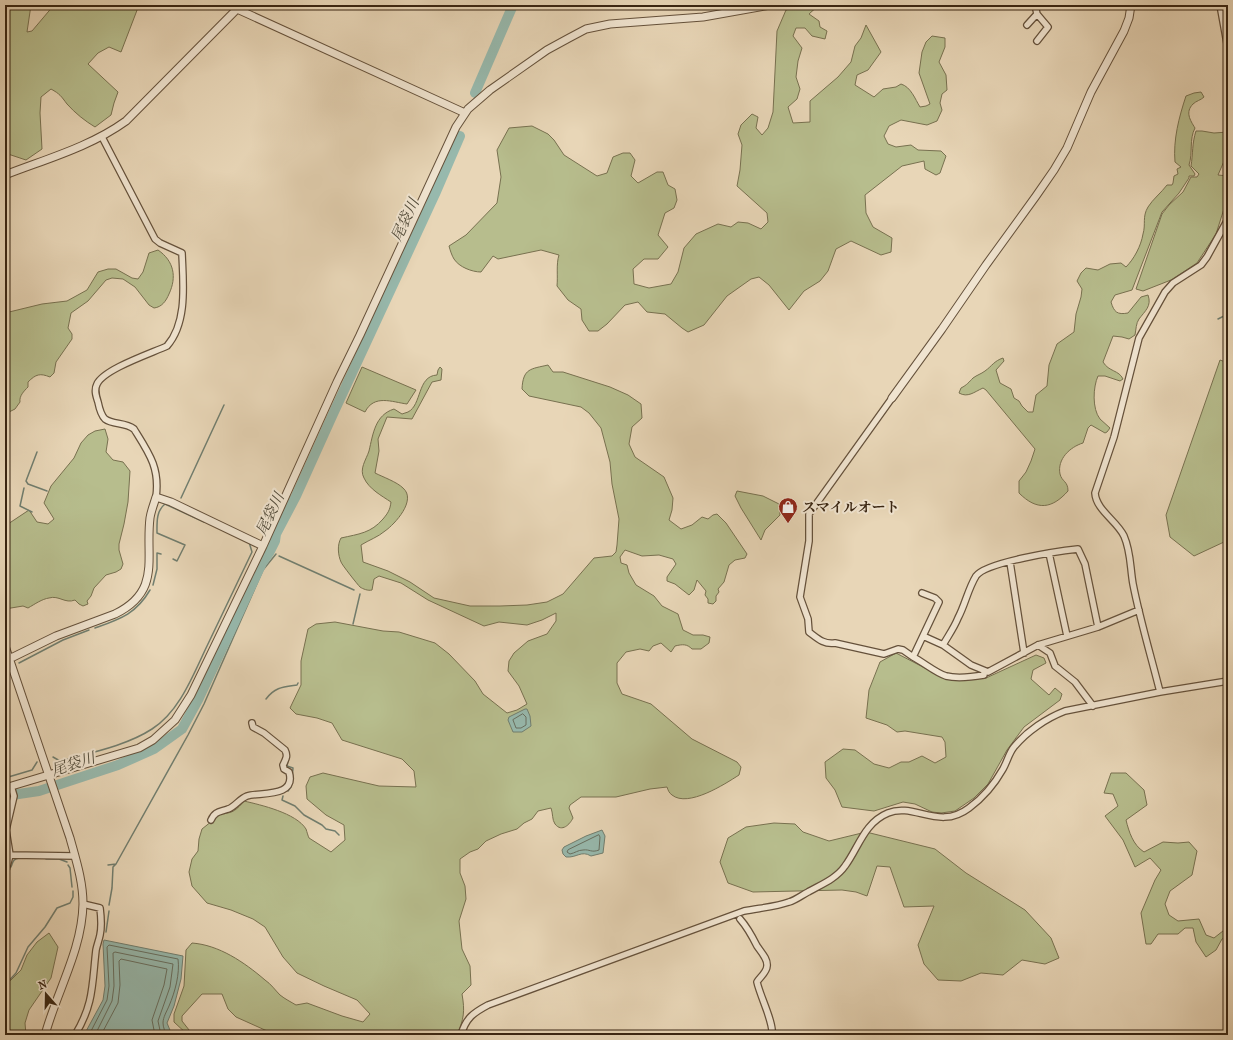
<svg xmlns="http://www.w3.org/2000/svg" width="1233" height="1040" font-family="'IM FELL French Canon','Noto Serif JP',serif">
  <rect width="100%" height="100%" fill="#e8d6b7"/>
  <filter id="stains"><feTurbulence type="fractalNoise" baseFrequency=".005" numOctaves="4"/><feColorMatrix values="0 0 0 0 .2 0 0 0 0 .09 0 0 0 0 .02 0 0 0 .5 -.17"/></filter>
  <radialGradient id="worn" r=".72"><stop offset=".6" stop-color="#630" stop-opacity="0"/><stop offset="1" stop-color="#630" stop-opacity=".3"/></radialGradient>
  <path fill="#b7bd8d" stroke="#787150" d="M5 5H31L27 32 32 31 54 5H139L121 52 109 47 98 53 88 64 118 92 114 103 111 115 95 127C85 121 75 113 67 104 61 96 60 94 51 89L41 97 40 113 42 149 26 160 5 153Z
    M803 5H819L809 14 819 21 820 27 827 31 825 39 812 36 805 28H796L793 36 802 48 798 61 796 77 800 89 797 99 788 107 793 123 810 122V101L838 77 851 62 855 46 861 38 866 25 881 52 868 70 857 75 855 85 874 97 883 89 896 87 901 84C911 87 915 99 920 107L926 106 930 104 919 73 922 52 926 42 932 36 945 38V47L939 62 946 75 947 90 942 94 940 103 942 110 937 121 927 125 901 120 889 126 884 136 888 144 896 147 911 145 918 150 941 151 946 156 940 173 936 175 925 169 924 161 902 166 865 195 866 213 873 227 892 238 891 252 881 255 851 241 836 249 828 271 820 281 804 291 789 310 769 285 759 277 751 279 727 296 704 325 688 332 682 328 665 314 647 312 638 302 625 305 607 324 598 331H589L582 320 581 309 568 300 557 286C558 276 556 264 559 255L541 250 498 259 493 256 481 272C472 272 459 267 454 259 452 256 450 250 449 246L466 235 497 203 501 177 497 150 509 128 532 126 548 134 554 140 564 155 597 176 607 173 613 157 623 153H630L635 160 631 176 638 183 657 172H663L668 185 675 189 677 200 674 208 665 213 658 235 668 247 658 259H644L633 269 634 284 649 288 671 284 678 272 684 248 696 234 718 224 731 227 738 222 748 223 761 229 768 222 767 213 737 186 740 170 742 145 738 134 741 125 752 114 758 117 756 128 762 135 768 128 773 112 777 31 786 10Z
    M1201 92 1204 97C1201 100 1196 101 1193 104 1185 112 1190 120 1195 128 1189 139 1193 153 1189 165L1195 174 1194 176H1189V178L1179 193 1162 212 1132 290 1115 295 1111 302C1114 312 1117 315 1128 313L1141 297 1148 295C1152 306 1145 311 1139 319 1136 323 1136 330 1135 335L1129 339 1122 337 1113 336 1103 362C1109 372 1119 370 1123 379L1120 381 1105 376H1098C1093 387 1092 409 1100 419 1103 422 1107 425 1110 428L1107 432 1105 433 1091 425 1088 428 1083 443C1070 447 1057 459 1060 474 1062 482 1068 481 1068 491 1052 509 1037 511 1019 493V481L1026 472 1031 461 1035 449 986 390 983 388C974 392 968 398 959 393L961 388C967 385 969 382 973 378 977 375 981 374 985 371 992 366 994 361 1003 358L1004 361 996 370 1000 383 1011 389 1014 398 1019 401 1022 406 1028 412H1033L1036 395 1047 386 1049 365 1057 344 1074 332 1076 314 1081 297 1082 289 1077 281 1081 273 1086 268 1098 270 1110 264 1121 263 1126 267C1134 259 1141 246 1143 234 1146 224 1142 217 1148 207 1153 199 1161 193 1167 185H1172L1173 183 1174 176 1178 174 1177 169 1181 167 1175 162C1173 140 1179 117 1186 96L1194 93Z
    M1196 131H1202L1214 133 1228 132V152L1218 175 1228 176V196L1216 234 1197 263 1171 280 1143 291 1136 289 1162 214 1169 205 1183 192 1191 177H1197L1199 174 1191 166C1193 154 1192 143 1196 131Z
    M158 250C174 261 177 277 169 294 166 301 162 307 154 308L149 305 135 287 123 279 112 278 106 280 88 301 71 313 68 328 72 334V339L56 362 54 373 50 377C40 373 36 374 28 382V387C24 391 19 396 20 402L15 409 5 414V313L42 304 67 301 87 290 98 272 108 269H116L132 278 138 279 143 272 149 253Z
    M1220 360 1228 363V543L1224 542 1194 556 1170 537 1166 515Z
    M548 365 553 372H563L610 387 628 395 641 404 642 418 632 427 629 444 635 457 664 477 673 498 672 510 669 520 681 529 692 525 702 517 708 519 713 515 717 514 726 523 747 554 745 558 735 560 729 565 724 582 718 589 719 592 716 596V601L713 604 708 603V599L705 595 706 591 697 580 694 590 689 595 675 584 667 581V577L676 564 673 559 659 555 642 556 625 550 620 557 621 563 627 565 629 573 636 585 654 596 662 606 678 614 683 630 693 635H703L710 637 709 643 701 649H692C687 644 683 644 675 646L671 652 661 643 653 646 649 651 640 649 626 652 617 663V683L622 694 651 704 692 739 737 762 741 767 739 775C725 784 688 808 672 795 669 793 668 790 667 787L650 789 616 797H581L570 805 569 808 573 818C570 824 562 833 555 824 552 820 553 813 551 808L538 811 532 819 524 823 517 829 501 834 486 841 478 849 470 852 460 859V873L465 886 466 899 459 921 462 949 470 966 471 985 462 994C465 1011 464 1019 457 1035H276L236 1017 228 1009 222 994H202L182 1016V1021L193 1035H188L174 1022V1014L184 986 186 950 192 943C219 945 244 962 265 980 271 984 275 990 280 995 285 999 291 1002 296 1005L307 1003 342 1016 363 1022 370 1014 357 1000 324 986 297 973 283 957 265 927 253 919 231 910 207 903 192 886 189 872 192 859 198 851 199 839 202 829 222 813C233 814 237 809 244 801 261 805 296 813 306 829 307 832 308 836 309 838L331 852 345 840 344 825 326 815 307 799 306 786 310 777 323 773 379 786 416 787 414 771 402 759 342 740 332 723 317 718 296 714 290 708 301 685V661L308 629 316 624 335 622 383 631 399 632 435 643 449 654 475 681 483 694 507 713 517 710 527 704 519 686 508 671 509 661 514 653 528 641 547 634 556 621V613L542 620 527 625 499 622 484 626 428 600 401 583 379 576 374 579 372 590C368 591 363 589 360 587 358 585 342 565 341 562 338 555 337 545 341 538 359 534 371 533 383 519 388 513 390 510 391 502 382 496 369 489 364 478 359 469 366 460 369 451 373 434 375 415 394 409L402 414C404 413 406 413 408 412 422 405 417 376 437 375L438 370 440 367 442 369 441 380 432 382 412 419 387 417 378 439 379 451 375 473C383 477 397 482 403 488 417 500 395 524 385 531 378 537 369 540 361 545L363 562 388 571 410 582 434 598 470 606H500L527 605 547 602 563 594 594 558 612 556 616 552 617 545 619 519 612 484 610 462 601 428 589 413 581 407 529 396 522 389C523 368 531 369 548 365Z
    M362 367 416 390 407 404C392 402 374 394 365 412L346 403Z
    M105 429 108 439 106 452 113 460 123 462 130 471 128 502 124 524 119 544V550L123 564 121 569 116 572 106 575 94 588 91 596 87 601 88 604 83 606 79 604 75 600C65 604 59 595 49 598 42 599 35 604 28 608L23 606 5 609V526L29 510 37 522 48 524 54 519 44 503 51 486 74 458 81 443 88 435 95 431Z
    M737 491 763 496 779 504 780 515 765 530 761 540 741 508 735 496Z
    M896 653 946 679 986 678 1036 655 1044 658 1046 663 1033 670 1031 679 1049 695 1055 688 1062 694 1060 700 1024 727 1007 750 988 784 974 798 955 811 941 813 932 812 915 804 903 802 874 811 842 807 835 790 826 778 825 762 843 749 855 750 874 764 889 768 901 762H909L922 756 935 763 946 757 945 742 942 737 905 731 897 732 887 725 866 718 869 690 880 662Z
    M1111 773H1126L1144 790 1147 805 1126 820C1129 832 1133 845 1144 852L1163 842 1178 843 1189 842 1197 851 1192 875 1170 891 1165 904 1169 915 1178 921 1199 919 1206 935 1214 938 1228 927V936L1222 939 1216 950 1206 957 1196 942 1193 928H1185L1178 934H1158L1151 944H1146L1141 913 1155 880 1161 870 1150 858 1135 867 1123 840 1105 816 1118 806 1113 794 1104 793Z
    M774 823 795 824 803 832 829 841 866 832 935 849 966 873 1025 910 1051 938 1059 958 1045 964 1022 960 1003 975 981 973 961 981 938 980 924 964 918 945 934 906 904 907 890 867 877 866 867 896 856 892 842 890 753 892 728 883 720 862 728 838 746 827Z
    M49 933 58 947 51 978 29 1010 25 1023 26 1035H5V986L21 970 27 955 37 942Z"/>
  <path fill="#97b9ad" stroke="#717e6f" d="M525 709H527L530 716 531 726 522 732H513L508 720 509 717Z
    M602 830 605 836 603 853 591 856C581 850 577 858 566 857L563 854 562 850 564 847 586 836Z
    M104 940 183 956 181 979 174 1006 167 1023 172 1035H84L103 1000 105 986 103 944Z"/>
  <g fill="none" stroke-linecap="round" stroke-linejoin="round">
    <path stroke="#686f60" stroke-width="1" d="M523 714 526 717V725L521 728H516L513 720Z
      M599 835 600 837 599 850C591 853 590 849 583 850 578 850 575 853 570 854L567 852 568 850Z
      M89 1035 107 1000 109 986 107 947 109 945 178 959C180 974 175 992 169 1006 167 1011 163 1017 163 1023 163 1027 165 1032 167 1035
      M95 1035 112 1001 114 986 113 953 115 952 173 964 170 987 158 1021 161 1035
      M101 1035 118 1003 120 985 119 961 121 959 167 969 164 985 152 1020 155 1035"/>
    <path stroke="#717e6f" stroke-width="1.5" d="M1218 319 1228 314
      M37 452 26 481 28 484 47 491
      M24 488 20 506 32 512
      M181 498 224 405
      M268 551 272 552
      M279 556 354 590
      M173 559 177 561 185 545 157 533C157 523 156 511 165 504L204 522
      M153 585 157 569V553L161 554
      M353 624 360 594
      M95 628C120 619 136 614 150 590
      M19 663 63 640 89 630
      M266 699C275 687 283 687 297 685L298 683
      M53 757 60 761C89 753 126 746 152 729 180 711 193 675 207 646 222 615 237 583 252 552L249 542
      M288 761 287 766 293 768 292 779
      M5 778 32 770 37 762
      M288 791 291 787 292 782
      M283 796 282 800 295 806 304 815 322 825 326 829 335 831 339 835
      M24 858H30
      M46 859H59L67 862
      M68 865 70 868 72 887
      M108 865 116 864 188 735 204 704 263 570 276 554
      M11 867C13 862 13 859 19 858
      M109 905 112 888 113 867 116 864
      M106 932 109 911
      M5 985 16 973 28 947 45 927 57 908 70 903 73 897V891"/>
    <path stroke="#97b9ad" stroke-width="10" d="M475 93 513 5
      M5 796 39 791 118 765 154 749 182 729 199 698 262 563 269 553 275 541 276 534 296 496 333 414 435 194 460 136"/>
    <defs>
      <path id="minor" d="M1220 5 1228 49
        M1027 25 1037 14 1035 5
        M1037 41 1048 27 1037 14
        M102 137 155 239 160 243 182 253C183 282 188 322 167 346 152 353 104 369 97 384 94 390 96 396 98 402 99 407 101 415 105 419 113 425 125 422 134 429 149 453 160 468 156 497
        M892 398 809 514V541L800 597 808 619 809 632C817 638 824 645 835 643L884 654 898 649 903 650 913 657 939 602 935 598 922 593
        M1049 553 1067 636
        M1010 562 1024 653
        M923 636 943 645 971 665 988 672 1038 645 1098 627 1139 610
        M943 645C948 636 954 628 958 618 965 605 968 589 976 576 986 562 1059 551 1078 549L1085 564 1098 627
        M1038 645 1050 653 1055 666 1075 682 1093 706
        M913 657C923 662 936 673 946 676 958 679 972 677 984 675V671
        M1160 692C1151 656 1140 620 1133 584 1130 567 1131 552 1124 536 1117 521 1096 510 1095 493L1114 437 1139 338 1165 292 1173 283 1201 265 1207 257 1228 219
        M211 820C215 811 220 812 228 809 235 807 239 799 247 796 259 792 297 798 289 772L284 769 283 765C286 759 288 756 285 750L264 733 253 727 252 723
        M10 855 75 856
        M5 874 10 855 6 830 14 796 11 786
        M740 919C748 928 752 936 757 946 761 952 768 959 767 966 767 972 760 977 757 982 760 996 774 1023 772 1035
        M75 1035C94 1004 92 984 96 950 97 945 99 940 100 935 102 926 101 916 100 908L83 904
        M461 1035C466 1018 473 1013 488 1005L744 911C759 908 775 907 789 902 796 900 802 895 808 892 820 885 836 879 845 866 859 847 864 823 888 813 914 802 939 831 969 808 984 797 994 785 1003 769 1007 762 1009 753 1014 747 1027 731 1047 718 1065 711L1160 692 1228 681"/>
      <path id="tertiary" d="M5 175C46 159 90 147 126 121L237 9 465 113
        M892 398 942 329 986 265 1036 196 1054 170 1067 148 1091 92 1124 31 1129 18 1131 5
        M5 646 70 838C76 860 83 881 83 904 82 950 57 991 45 1035
        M5 661 56 636 115 614C162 591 145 558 150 518 151 511 154 504 156 497L171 502 263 546
        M5 788 139 748 153 740 175 720 191 695 263 546 337 382 360 335 456 127 468 109 490 90 547 50 569 38 586 29 610 24 703 17 770 5"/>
    </defs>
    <use href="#minor" stroke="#65513b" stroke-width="8"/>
    <use href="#tertiary" stroke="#65513b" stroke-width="9"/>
    <use href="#minor" stroke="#f0e4d0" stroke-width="5.5"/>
    <use href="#tertiary" stroke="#f0e4d0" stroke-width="7"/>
  </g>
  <defs>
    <symbol id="shop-pin" viewBox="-11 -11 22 30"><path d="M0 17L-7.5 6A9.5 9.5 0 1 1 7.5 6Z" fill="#8f2418" stroke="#f0e4d0"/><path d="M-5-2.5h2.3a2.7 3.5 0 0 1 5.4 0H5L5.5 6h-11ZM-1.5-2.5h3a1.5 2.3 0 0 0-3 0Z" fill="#fff"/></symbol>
  </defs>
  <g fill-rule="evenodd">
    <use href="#shop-pin" x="777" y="496" width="22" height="30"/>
  </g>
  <g text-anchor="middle" stroke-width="4" stroke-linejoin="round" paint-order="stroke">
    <g font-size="14" font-weight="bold" fill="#392512" stroke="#f0e4d0" text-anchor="start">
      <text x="802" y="512">スマイルオート</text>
    </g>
    <g font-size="15" font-style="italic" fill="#504a39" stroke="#f0e4d0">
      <text transform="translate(405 220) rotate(-65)" y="5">尾袋川</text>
      <text transform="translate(270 514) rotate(-64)" y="5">尾袋川</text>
      <text transform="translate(73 764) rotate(-18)" y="5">尾袋川</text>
    </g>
  </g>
  <rect width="1233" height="1040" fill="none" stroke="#e8d6b7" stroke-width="20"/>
  <rect x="6" y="6" width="1221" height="1028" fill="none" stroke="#392512" stroke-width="2"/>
  <rect x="10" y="10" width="1213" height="1020" fill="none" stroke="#392512"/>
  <g transform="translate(46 994) rotate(340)" stroke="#f0e4d0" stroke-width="3" paint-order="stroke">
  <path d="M0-3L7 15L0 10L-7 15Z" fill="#392512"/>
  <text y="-6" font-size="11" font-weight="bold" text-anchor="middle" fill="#392512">N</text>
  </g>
  <rect width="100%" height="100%" filter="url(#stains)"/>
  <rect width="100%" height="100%" fill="url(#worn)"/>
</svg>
